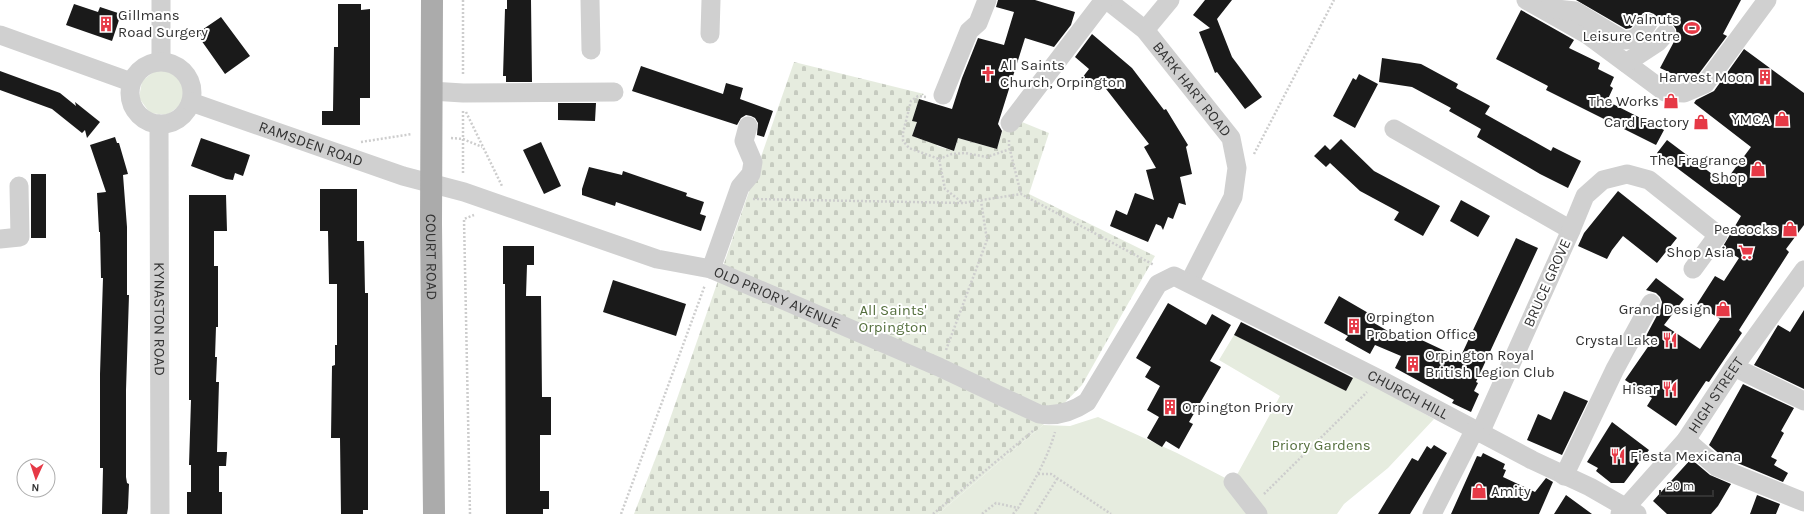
<svg xmlns="http://www.w3.org/2000/svg" width="1804" height="514" font-family="Karla,sans-serif">
  <defs>
    <pattern id="cemetery-stones" width="16" height="16" patternUnits="userSpaceOnUse"><rect width="16" height="16" fill="#e6ecdf"/><path d="M2 7V4a2 2 0 0 1 4 0v3zM10 15v-3a2 2 0 0 1 4 0v3z" fill="#c6cbc0"/></pattern>
  </defs>
  <rect width="100%" height="100%" fill="#fff"/>
  <path fill="#e6ecdf" d="M156 70 173 72 184 87 182 104 167 115 150 113 139 98 142 81Z
    M1234 335 1346 391 1354 375 1434 419 1388 468 1344 504 1337 514H938L1043 425 1070 426 1098 417 1177 453 1233 482 1280 396 1219 360Z"/>
  <path fill="url(#cemetery-stones)" d="M794 62 924 94 919 99 917 122 912 136 924 140H939L937 146 954 151 958 138 997 149 1004 126 1017 120 1049 133 1029 194 1155 256 1082 385 1043 425 938 514H634L663 439Z"/>
  <path fill="#1a1a1a" d="M507 0H531L532 82H506V76H503L505 9H507Z
    M998 0H1035L1075 12 1071 25 1054 47 1025 38 998 124 1002 131 997 149 958 138 954 151 912 136 917 122 912 121 919 99 952 109 962 78 978 38 1004 45 1014 12 996 7Z
    M1205 0H1232L1217 19 1232 57 1262 97 1245 109 1217 72 1215 73 1199 32 1210 28 1193 15Z
    M1576 0H1741L1723 34 1727 36 1698 75 1686 80 1660 68 1677 36 1676 29 1673 25 1668 22 1659 25 1658 18 1654 14 1649 12 1643 13 1631 28 1626 29Z
    M74 4 98 12 100 7 121 14 112 41 66 25Z
    M338 4H361V10L370 9V98H360V125H322V111H333L334 47H338Z
    M1521 10 1574 40 1569 48 1600 63 1598 69 1614 77 1610 86 1613 88 1607 101 1664 130 1656 145 1546 90 1548 86 1496 59Z
    M221 17 250 56 225 74 201 40 203 38 199 32Z
    M1092 34 1132 68 1164 110 1166 109 1188 145 1186 147 1192 174 1180 177 1186 205 1179 203 1173 219 1168 217 1163 230 1161 226 1156 224 1148 242 1110 226 1116 210 1127 215 1135 193 1154 200 1146 170 1156 168 1144 147 1149 144 1103 85 1098 92 1082 78 1089 69 1075 57Z
    M1744 49 1804 93V225L1786 249 1789 252 1739 330 1742 333 1709 382 1706 381 1676 426 1647 406 1652 398 1625 380 1652 341 1646 336 1661 308 1662 302 1660 297 1656 293 1646 290 1656 278 1684 299 1664 325 1700 349 1720 319 1697 304 1715 276 1724 281 1739 258 1722 248 1741 216 1657 153 1667 140 1724 183 1751 147 1694 103 1696 100 1714 91Z
    M1382 58 1421 64 1458 84 1456 88 1490 106 1485 114 1551 151 1553 147 1581 161 1568 188 1540 174 1477 137 1481 129 1449 111 1451 108 1412 87 1379 82Z
    M641 66 723 94 726 83 743 88 740 99 773 111 764 137 757 135 758 123 755 118 751 116 746 115 741 118 737 125 632 91Z
    M0 71 60 93 76 106 75 102 100 122 87 138 85 130 82 133 52 109 0 90Z
    M1359 74 1378 84 1355 128 1333 116 1353 78 1356 80Z
    M558 103H596L595 121 558 120Z
    M115 137 117 143H119L128 174 123 175 127 227V295H129L126 390V477L127 483 129 484 128 508 127 514H102L103 468H100V374L103 278H101L100 232H99L97 193 106 192 90 145Z
    M201 138 250 155 243 176 235 173 233 180 226 179 191 166Z
    M1341 139 1374 171 1440 206 1423 236 1394 220 1399 212 1360 191 1330 163 1326 167 1314 156 1325 145 1330 150Z
    M541 142 561 186 544 194 523 150Z
    M589 167 622 175 623 171 687 193 686 196 704 202 700 214 706 216 701 231 616 202 615 206 582 195V189Z
    M31 174H46V238H31Z
    M320 189H357V241H364L365 293H368V510H363V514H341L340 438H331L332 366 335 365V345H337V284H329L328 231H320Z
    M1618 191 1677 238 1657 263 1623 236 1612 250 1607 259 1578 246 1584 233Z
    M189 195H226L227 231H214V266H218V327H216L215 357H217L216 382H219L217 452H227L226 466H219V492H222V514H187V492H191V465H189L191 400H189Z
    M1461 200 1490 216 1478 237 1450 221Z
    M1516 238 1538 248 1476 382 1478 383 1474 391 1479 394 1471 412 1452 403 1454 400 1395 368 1401 356 1375 345 1370 354 1345 340 1348 336 1324 323 1339 296 1377 318 1374 323 1407 342 1411 335 1460 358Z
    M503 246H534V265H527L526 296H541L542 397H551V435H540V491H549V509H543V514H506L505 284H503Z
    M613 280 686 304 676 336 603 312Z
    M1168 303 1206 325 1212 314 1231 325 1210 361 1221 367 1189 422 1193 424 1179 449 1166 441 1162 447 1147 438 1159 417 1147 410 1160 386 1145 377 1151 367 1136 358Z
    M1804 310V389L1754 365 1778 325 1790 332Z
    M1241 322 1353 378 1346 391 1234 335Z
    M1743 384 1794 408 1781 431 1784 433 1771 457 1777 460 1774 465 1788 473 1783 482 1723 457 1709 445Z
    M1564 391 1588 401 1562 455 1527 440 1538 414 1551 420Z
    M1612 422 1649 450 1624 483H1611L1596 471 1598 468 1587 462Z
    M1434 445 1447 453 1410 514H1378L1412 458 1418 461 1427 446 1431 449Z
    M1483 453 1505 464 1503 469 1506 470 1503 477 1535 492 1546 478 1553 482 1539 514H1451L1477 456 1481 457Z
    M1691 459 1710 475 1731 484 1718 506 1711 514H1667L1653 501Z
    M1566 495 1592 514H1554Z
    M1757 495 1780 504 1776 514H1750Z"/>
  <g fill="none" stroke-linecap="round" stroke-linejoin="round">
    <path stroke="#cdcdcd" stroke-width="2.5" stroke-dasharray="2 2" stroke-linecap="butt" d="M463 0V76
      M926 97 918 96 911 101 903 133V141L909 148 939 159 945 189 963 203
      M463 111V174
      M466 112 502 186
      M451 138 463 139 482 147
      M1009 140V146L1021 194
      M361 142 412 134
      M1254 154 1334 0
      M939 159 952 154 965 153 987 157 1010 149
      M753 199 963 203 1021 194 1154 265
      M946 350 987 240 981 201
      M1038 474H1051L1111 514
      M1264 494 1367 392
      M470 514 464 219 474 215
      M621 514 705 285
      M933 514 1034 430
      M982 514 996 503 1018 508C1033 483 1047 460 1055 432
      M1013 514 1018 508
      M1035 514 1057 479"/>
    <g stroke="#d0d0d0" stroke-width="19">
      <path d="M161 0V61"/>
      <path d="M590 0 591 50"/>
      <path id="s1" d="M1107 0 1145 30 1231 138 1237 168 1233 197 1189 283"/>
      <path d="M1526 0 1588 35 1665 92 1684 93 1705 84 1767 0"/>
      <path d="M1548 8 1575 11 1623 40C1637 41 1640 34 1648 23"/>
      <path d="M1145 30 1170 0"/>
      <path d="M710 34 711 0"/>
      <path d="M0 35 131 82"/>
      <circle cx="161" cy="93" r="31"/>
      <path d="M1626 63 1658 42 1666 33"/>
      <path d="M431 91 463 93 614 92"/>
      <path d="M943 95 969 31 978 23 987 0"/>
      <path id="s2" d="M191 102 403 176 464 192 657 259 711 269 939 367 1039 414C1057 417 1072 412 1087 402L1158 284 1174 276 1379 379 1532 460 1590 487 1637 514"/>
      <path d="M1010 123 1104 0"/>
      <path id="s3" d="M159 124 160 514"/>
      <path d="M1394 129 1571 230 1480 433"/>
      <path d="M1571 230 1585 196 1603 180 1627 174 1649 180 1718 235 1693 269"/>
      <path d="M0 239 20 237 19 186"/>
      <path d="M711 269 740 187 751 174 753 162 744 141 748 126"/>
      <path d="M1734 367 1804 401"/>
      <path d="M1686 440 1717 467 1804 502"/>
      <path d="M1564 476 1615 369 1651 303"/>
      <path d="M1233 482 1258 514"/>
      <path d="M1432 514 1474 431"/>
      <path id="s4" d="M1620 514 1686 440 1734 367 1804 270"/>
    </g>
    <path stroke="#ababab" stroke-width="22" id="s5" d="M432 0 431 223 434 514"/>
  </g>
  <defs>
    <symbol id="building-bare" viewBox="-9 -9 18 18"><path d="M-4-6H4V6H1V3H-1V6H-4ZM-2.5-4.3h1.7v1.8h-1.7ZM.8-4.3h1.7v1.8H.8ZM-2.5-1h1.7V.8h-1.7ZM.8-1h1.7V.8H.8Z" fill="#e63946" stroke="#fff" stroke-width="2.5" paint-order="stroke"/></symbol>
    <symbol id="stadium-bare" viewBox="-9 -9 18 18"><path d="M0-5a6.5 5 0 1 0 0 10a6.5 5 0 1 0 0-10ZM-3.5-1.8h7v3.6h-7Z" fill="#e63946" stroke="#fff" stroke-width="2.5" paint-order="stroke"/></symbol>
    <symbol id="church-bare" viewBox="-9 -9 18 18"><path d="M-1.2-6h2.4v3.5h3.3v2.4h-3.3V6h-2.4V-.1h-3.3v-2.4h3.3Z" fill="#e63946" stroke="#fff" stroke-width="2.5" paint-order="stroke"/></symbol>
    <symbol id="shop-bare" viewBox="-9 -9 18 18"><path d="M-5-2.5h2.3a2.7 3.5 0 0 1 5.4 0H5L5.5 6h-11ZM-1.5-2.5h3a1.5 2.3 0 0 0-3 0Z" fill="#e63946" stroke="#fff" stroke-width="2.5" paint-order="stroke"/></symbol>
    <symbol id="supermarket-bare" viewBox="-9 -9 18 18"><path d="M-6-5.5h2.5l.6 2H6L4.5 2H-2.5L-4.4-4H-6ZM-1.5 3.2a1.3 1.3 0 1 0 .1 0ZM3 3.2a1.3 1.3 0 1 0 .1 0Z" fill="#e63946" stroke="#fff" stroke-width="2.5" paint-order="stroke"/></symbol>
    <symbol id="restaurant-bare" viewBox="-9 -9 18 18"><path d="M-5-6h1v4h1v-4h1v4h1v-4h1v5L-1.5 .5V6h-2V.5L-5-1ZM5-6V6H3V1.5H1.5Q1.5-4 5-6Z" fill="#e63946" stroke="#fff" stroke-width="2.5" paint-order="stroke"/></symbol>
  </defs>
  <g fill-rule="evenodd">
    <use href="#building-bare" x="95" y="13" width="22" height="22"/>
    <use href="#stadium-bare" x="1681" y="17" width="22" height="22"/>
    <use href="#church-bare" x="977" y="63" width="22" height="22"/>
    <use href="#building-bare" x="1754" y="66" width="22" height="22"/>
    <use href="#shop-bare" x="1660" y="90" width="22" height="22"/>
    <use href="#shop-bare" x="1771" y="108" width="22" height="22"/>
    <use href="#shop-bare" x="1690" y="111" width="22" height="22"/>
    <use href="#shop-bare" x="1747" y="158" width="22" height="22"/>
    <use href="#shop-bare" x="1779" y="218" width="22" height="22"/>
    <use href="#supermarket-bare" x="1735" y="241" width="22" height="22"/>
    <use href="#shop-bare" x="1712" y="298" width="22" height="22"/>
    <use href="#building-bare" x="1343" y="315" width="22" height="22"/>
    <use href="#restaurant-bare" x="1659" y="329" width="22" height="22"/>
    <use href="#building-bare" x="1402" y="353" width="22" height="22"/>
    <use href="#restaurant-bare" x="1659" y="378" width="22" height="22"/>
    <use href="#building-bare" x="1159" y="396" width="22" height="22"/>
    <use href="#restaurant-bare" x="1607" y="445" width="22" height="22"/>
    <use href="#shop-bare" x="1468" y="480" width="22" height="22"/>
  </g>
  <g text-anchor="middle" stroke-width="4" stroke-linejoin="round" paint-order="stroke">
    <g font-size="15" fill="#333" stroke="#fff" text-anchor="end">
      <text x="118" y="20" text-anchor="start">Gillmans<tspan x="118" dy="17">Road Surgery</tspan></text>
      <text x="1680" y="24">Walnuts<tspan x="1680" dy="17">Leisure Centre</tspan></text>
      <text x="1000" y="70" text-anchor="start">All Saints<tspan x="1000" dy="17">Church, Orpington</tspan></text>
      <text x="1753" y="82">Harvest Moon</text>
      <text x="1659" y="106">The Works</text>
      <text x="1770" y="124">YMCA</text>
      <text x="1689" y="127">Card Factory</text>
      <text x="1746" y="165">The Fragrance<tspan x="1746" dy="17">Shop</tspan></text>
      <text x="1778" y="234">Peacocks</text>
      <text x="1734" y="257">Shop Asia</text>
      <text x="1711" y="314">Grand Design</text>
      <text x="1366" y="322" text-anchor="start">Orpington<tspan x="1366" dy="17">Probation Office</tspan></text>
      <text x="1658" y="345">Crystal Lake</text>
      <text x="1425" y="360" text-anchor="start">Orpington Royal<tspan x="1425" dy="17">British Legion Club</tspan></text>
      <text x="1658" y="394">Hisar</text>
      <text x="1182" y="412" text-anchor="start">Orpington Priory</text>
      <text x="1630" y="461" text-anchor="start">Fiesta Mexicana</text>
      <text x="1491" y="496" text-anchor="start">Amity</text>
    </g>
    <g font-size="15" fill="#333" stroke="#fff">
      <text dy="5" stroke="none"><textPath href="#s1" startOffset="124">BARK HART ROAD</textPath></text>
      <text dy="5" stroke="none"><textPath href="#s2" startOffset="127">RAMSDEN ROAD</textPath></text>
      <text dy="5" stroke="none"><textPath href="#s5" startOffset="257">COURT ROAD</textPath></text>
      <text transform="translate(1547 283) rotate(-66)" y="5">BRUCE GROVE</text>
      <text dy="5" stroke="none"><textPath href="#s2" startOffset="619">OLD PRIORY AVENUE</textPath></text>
      <text dy="5" stroke="none"><textPath href="#s3" startOffset="195">KYNASTON ROAD</textPath></text>
      <text dy="5" stroke="none"><textPath href="#s2" startOffset="1374">CHURCH HILL</textPath></text>
      <text dy="5" stroke="none"><textPath href="#s4" startOffset="153">HIGH STREET</textPath></text>
    </g>
    <g font-size="15" fill="#56703f" stroke="#fff">
      <text x="893" y="315">All Saints'<tspan x="893" dy="17">Orpington</tspan></text>
      <text x="1321" y="450">Priory Gardens</text>
    </g>
  </g>
  <g transform="translate(36 478) rotate(183)"><circle r="19" fill="#ffffff" stroke="#adadad"/>
  <path d="M0-3L7 15L0 10L-7 15Z" fill="#e63946"/>
  <text y="-6" font-size="11" font-weight="bold" text-anchor="middle" fill="#333333">N</text>
  </g>
  <path d="M1660 490v6h53v-6" fill="none" stroke="#333333" stroke-width="2"/>
  <text x="1666" y="490" font-size="12" fill="#333333" stroke="#ffffff" stroke-width="3" paint-order="stroke">20 m</text>
</svg>
